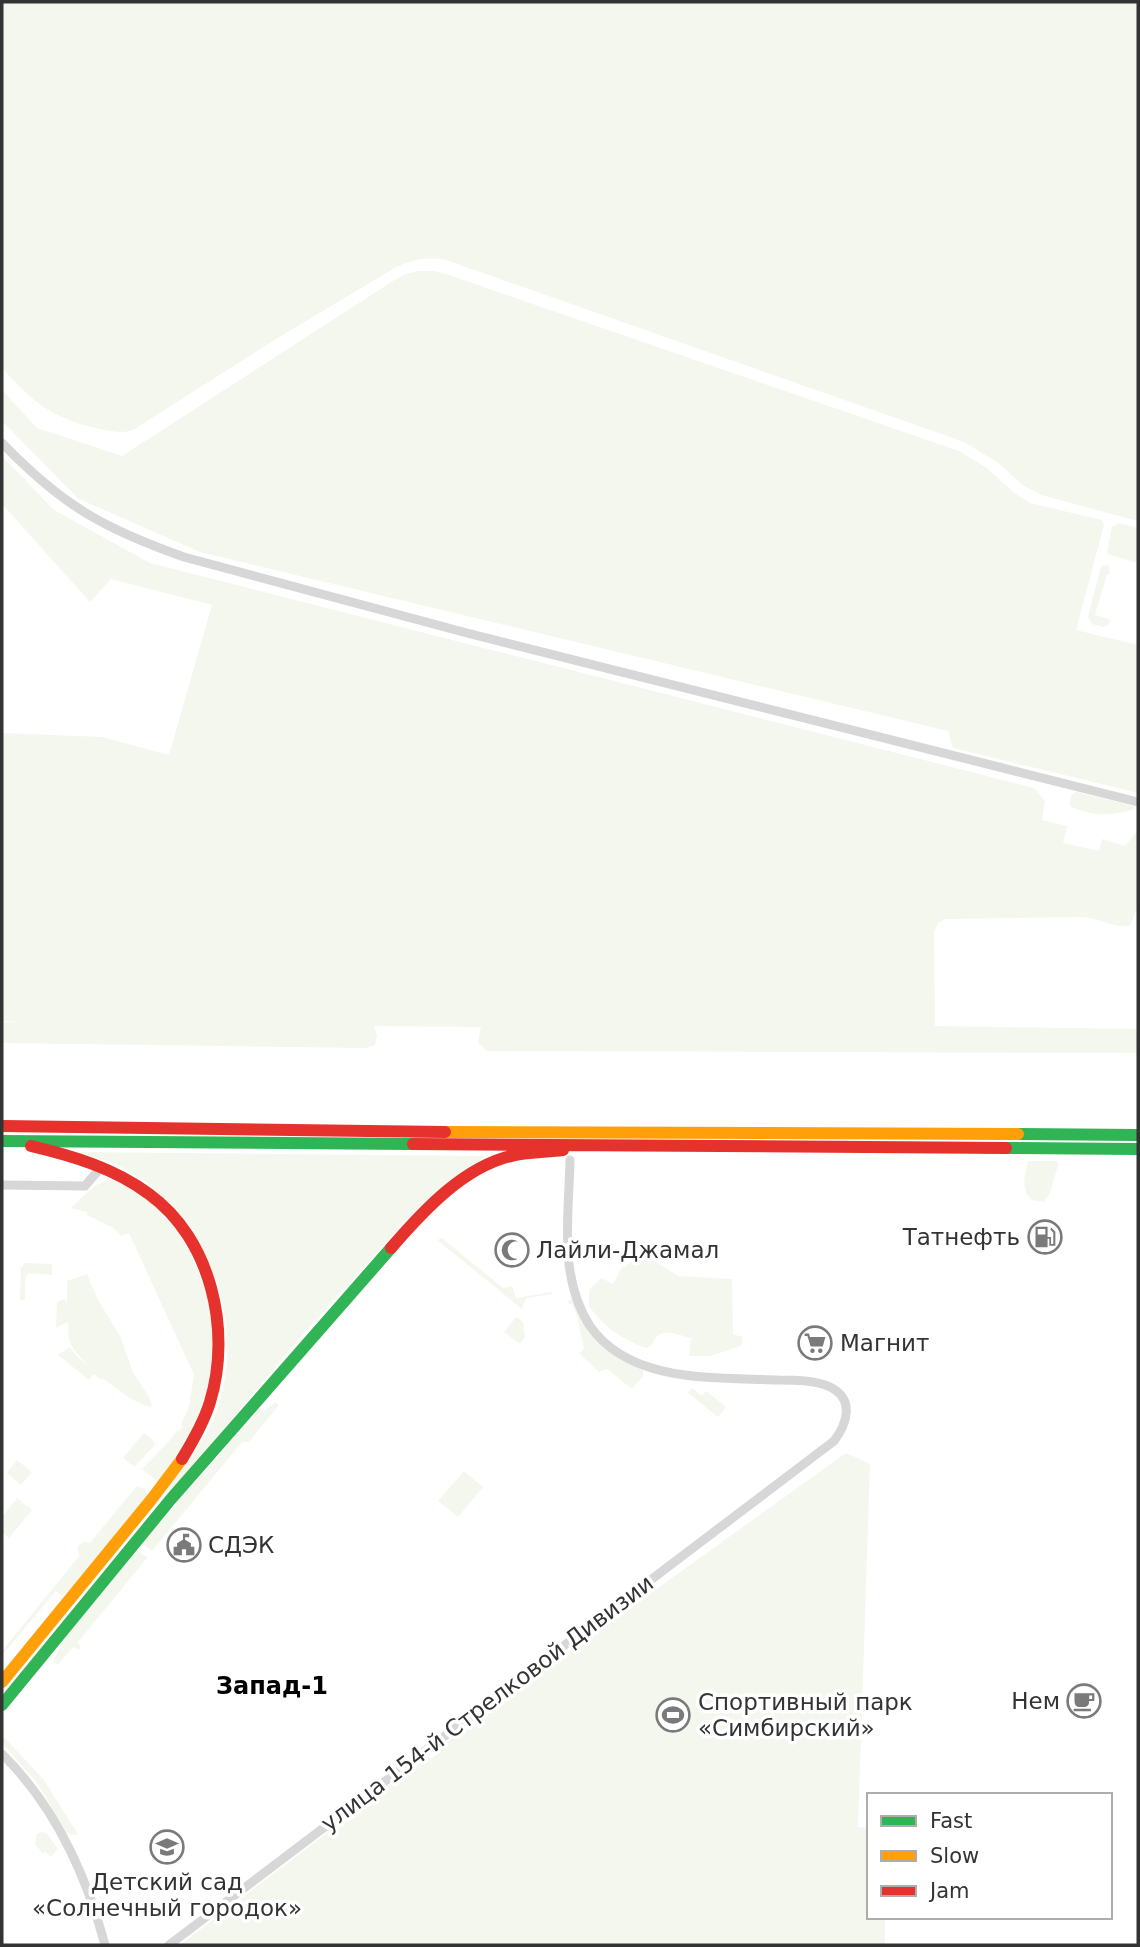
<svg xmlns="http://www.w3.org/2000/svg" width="1140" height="1947" font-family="'DejaVu Sans',sans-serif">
  <rect width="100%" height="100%" fill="#fff"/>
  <path fill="#f3f7ee" d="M2 2H1138V521L1041 495 1024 486 997 462 964 442 446 260C426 256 410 260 393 269L276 339 133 430C120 434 110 431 96 428 51 418 32 401 2 368Z
    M419 271H434L446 274 959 451 987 468 1013 492 1030 503 1102 520 1104 525 1076 630 1138 645V793L953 748 948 731 200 552 79 499 2 421V390L37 428 122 456 393 281 405 274Z
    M2 456 54 510 150 563 1034 788 1045 801 1042 820 1067 826 1063 843 1099 851 1102 839 1125 846 1138 830V905L1130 926C1114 928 1101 919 1084 917L945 919 938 923 934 932 935 1026 1138 1029V1053L486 1051 478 1042 481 1027 374 1026 377 1035 375 1045 367 1048 2 1043V1022H25L2 1021V733L102 737 169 755 212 605 111 579 90 602 2 504Z
    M1119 523 1138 528V563L1107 554 1112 527Z
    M1109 565 1110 574H1107L1095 615 1111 620 1108 625 1103 627 1092 624 1088 617 1100 570 1102 566Z
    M1076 792 1134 806 1135 809C1112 816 1092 817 1070 806L1071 795Z
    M71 1152 482 1156 484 1158C437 1187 403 1225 366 1265 297 1338 235 1416 171 1492L166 1488C188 1460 212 1433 221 1397 243 1314 205 1217 132 1173 113 1161 92 1156 71 1152Z
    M1028 1161H1057L1058 1165 1050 1193 1044 1202 1032 1200C1020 1188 1025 1175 1028 1161Z
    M110 1179C125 1180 140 1194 151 1203 218 1262 234 1374 183 1448 176 1459 168 1475 158 1482L142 1469 169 1441 177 1431 179 1432 183 1427 181 1425 189 1406 194 1375 129 1233 121 1236 113 1228 87 1215V1212L71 1208 94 1186Z
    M442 1238 503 1288 512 1286 516 1298 552 1292 553 1294 526 1298 522 1309 437 1240Z
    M637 1258 651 1259 678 1276 732 1279 733 1334 743 1337 741 1346 710 1356H689L691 1338C673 1334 660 1325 652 1345L646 1348C621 1339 604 1327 589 1306V1290L601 1278 613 1284 621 1269Z
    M25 1263 52 1264V1275L28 1273 25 1282V1300H20L21 1268Z
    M87 1274 97 1298 121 1338 133 1373 148 1395 152 1406 150 1407C130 1403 81 1363 71 1345 68 1338 68 1330 68 1322L56 1328 57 1302 64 1299 67 1303V1281Z
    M573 1298 587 1324 643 1370V1376L632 1389 607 1369 599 1372 579 1353 584 1349 577 1316 572 1304H569L568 1301Z
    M516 1317 523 1322 525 1337 520 1344 504 1332Z
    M69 1347 79 1358 103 1378 101 1380 94 1374 89 1380 58 1355Z
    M692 1388 702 1396 706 1391 726 1407 718 1417 688 1393Z
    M275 1402 279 1405 249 1442H242L152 1551 142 1543 260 1409 264 1411Z
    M144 1433 153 1440 155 1445 134 1467 123 1458Z
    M846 1453 870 1464 858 1827 869 1828V1917H885V1945H180L428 1756 431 1759 436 1755 435 1751 577 1646Z
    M17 1460 32 1472 21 1485 7 1473Z
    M464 1471 483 1487 458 1517 438 1501Z
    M138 1486 144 1489 148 1495 87 1573 63 1596 56 1591 4 1653 2 1651 80 1555 77 1549 79 1545 84 1542 90 1543 135 1488Z
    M17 1498 32 1510 9 1538 2 1532V1517Z
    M136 1549 147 1558 78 1642 81 1648 79 1650 73 1647 58 1665 53 1661 67 1634Z
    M2 1735 43 1779 78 1834 72 1835 66 1832 38 1784 2 1743Z
    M42 1832 47 1834 58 1849 51 1857 45 1852 42 1853 35 1843 37 1834Z"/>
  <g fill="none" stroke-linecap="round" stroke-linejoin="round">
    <path stroke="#d7d7d7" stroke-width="9" d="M2 443C62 505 102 528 184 557L467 633 1138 802
      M2 1185 85 1186 102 1166
      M2 1754C55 1806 86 1874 105 1945
      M169 1945 834 1441C847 1424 855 1399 830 1387 816 1380 794 1380 778 1380 717 1377 630 1384 590 1326 558 1277 569 1215 570 1160"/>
    <path stroke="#30b455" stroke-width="12" d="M1018 1134 1138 1135
      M2 1141 413 1144
      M1006 1148 1138 1149
      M2 1705 171 1499 391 1248"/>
    <path stroke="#ff9f0a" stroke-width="12" d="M445 1132 1018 1134
      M2 1682 151 1500 182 1459"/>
    <path stroke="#e5322d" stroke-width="12" d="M2 1126 445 1132
      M413 1144 1006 1148
      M31 1146C73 1156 114 1168 149 1194 211 1239 232 1330 210 1402 204 1422 193 1441 182 1459
      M391 1248C423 1211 465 1165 515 1155 530 1152 547 1152 563 1150"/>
  </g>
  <defs>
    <symbol id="fuel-ring" viewBox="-11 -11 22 22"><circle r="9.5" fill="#fff" stroke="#7a7a7a" stroke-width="1.5"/><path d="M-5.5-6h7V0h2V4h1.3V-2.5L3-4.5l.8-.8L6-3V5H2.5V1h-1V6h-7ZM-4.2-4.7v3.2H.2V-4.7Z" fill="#7a7a7a"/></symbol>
    <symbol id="mosque-ring" viewBox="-11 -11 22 22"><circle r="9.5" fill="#fff" stroke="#7a7a7a" stroke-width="1.5"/><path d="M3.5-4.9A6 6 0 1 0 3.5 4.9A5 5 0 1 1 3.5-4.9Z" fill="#7a7a7a"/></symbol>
    <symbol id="supermarket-ring" viewBox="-11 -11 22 22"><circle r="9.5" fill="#fff" stroke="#7a7a7a" stroke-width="1.5"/><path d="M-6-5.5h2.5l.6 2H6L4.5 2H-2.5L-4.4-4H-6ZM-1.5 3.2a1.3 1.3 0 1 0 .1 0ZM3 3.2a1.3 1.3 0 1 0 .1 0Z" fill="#7a7a7a"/></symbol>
    <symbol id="civic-ring" viewBox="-11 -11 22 22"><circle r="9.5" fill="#fff" stroke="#7a7a7a" stroke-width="1.5"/><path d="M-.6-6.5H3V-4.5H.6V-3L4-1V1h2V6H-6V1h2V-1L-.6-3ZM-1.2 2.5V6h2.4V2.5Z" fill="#7a7a7a"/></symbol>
    <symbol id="cafe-ring" viewBox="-11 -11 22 22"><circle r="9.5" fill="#fff" stroke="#7a7a7a" stroke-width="1.5"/><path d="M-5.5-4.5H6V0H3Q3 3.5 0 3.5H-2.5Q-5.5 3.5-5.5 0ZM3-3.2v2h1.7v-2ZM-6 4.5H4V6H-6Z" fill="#7a7a7a"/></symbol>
    <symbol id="stadium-ring" viewBox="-11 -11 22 22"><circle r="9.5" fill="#fff" stroke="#7a7a7a" stroke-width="1.5"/><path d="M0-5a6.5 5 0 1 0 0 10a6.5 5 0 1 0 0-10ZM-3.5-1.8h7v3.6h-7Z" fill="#7a7a7a"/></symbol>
    <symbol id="school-ring" viewBox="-11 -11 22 22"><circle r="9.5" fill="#fff" stroke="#7a7a7a" stroke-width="1.5"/><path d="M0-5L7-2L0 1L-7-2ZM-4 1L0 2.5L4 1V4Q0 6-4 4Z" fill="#7a7a7a"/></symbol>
  </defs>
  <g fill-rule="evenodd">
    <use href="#fuel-ring" x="1026" y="1218" width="38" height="38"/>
    <use href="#mosque-ring" x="493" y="1231" width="38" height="38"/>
    <use href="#supermarket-ring" x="796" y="1324" width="38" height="38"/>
    <use href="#civic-ring" x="165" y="1526" width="38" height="38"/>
    <use href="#cafe-ring" x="1065" y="1682" width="38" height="38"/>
    <use href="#stadium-ring" x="654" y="1696" width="38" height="38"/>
    <use href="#school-ring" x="148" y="1828" width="38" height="38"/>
  </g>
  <g text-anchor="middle" stroke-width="7" stroke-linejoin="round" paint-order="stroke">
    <g font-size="23" fill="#333" stroke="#fff" text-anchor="start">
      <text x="1020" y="1245" text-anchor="end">Татнефть</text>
      <text x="536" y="1258">Лайли-Джамал</text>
      <text x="840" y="1351">Магнит</text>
      <text x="208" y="1553">СДЭК</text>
      <text x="1060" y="1709" text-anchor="end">Нем</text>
      <text x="698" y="1710">Спортивный парк<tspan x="698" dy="26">«Симбирский»</tspan></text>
      <text x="167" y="1890" text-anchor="middle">Детский сад<tspan x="167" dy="26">«Солнечный городок»</tspan></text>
    </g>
    <g font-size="23" fill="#333" stroke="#fff">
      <text transform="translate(487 1703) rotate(-37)" y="8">улица 154-й Стрелковой Дивизии</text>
    </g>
    <g font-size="24" font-weight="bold" fill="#000" stroke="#fff">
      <text x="272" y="1694">Запад-1</text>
    </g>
  </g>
  <rect width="1140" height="1947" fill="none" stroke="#333333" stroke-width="7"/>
  <rect x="867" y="1793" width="245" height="126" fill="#ffffff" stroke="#adadad" stroke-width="2"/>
  <rect x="881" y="1816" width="35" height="10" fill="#30b455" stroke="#adadad" stroke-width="2"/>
  <text x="930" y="1828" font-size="21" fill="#333333">Fast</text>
  <rect x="881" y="1851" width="35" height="10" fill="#ff9f0a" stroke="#adadad" stroke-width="2"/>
  <text x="930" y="1863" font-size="21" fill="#333333">Slow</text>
  <rect x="881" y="1886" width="35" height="10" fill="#e5322d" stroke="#adadad" stroke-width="2"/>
  <text x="930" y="1898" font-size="21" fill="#333333">Jam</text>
</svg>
